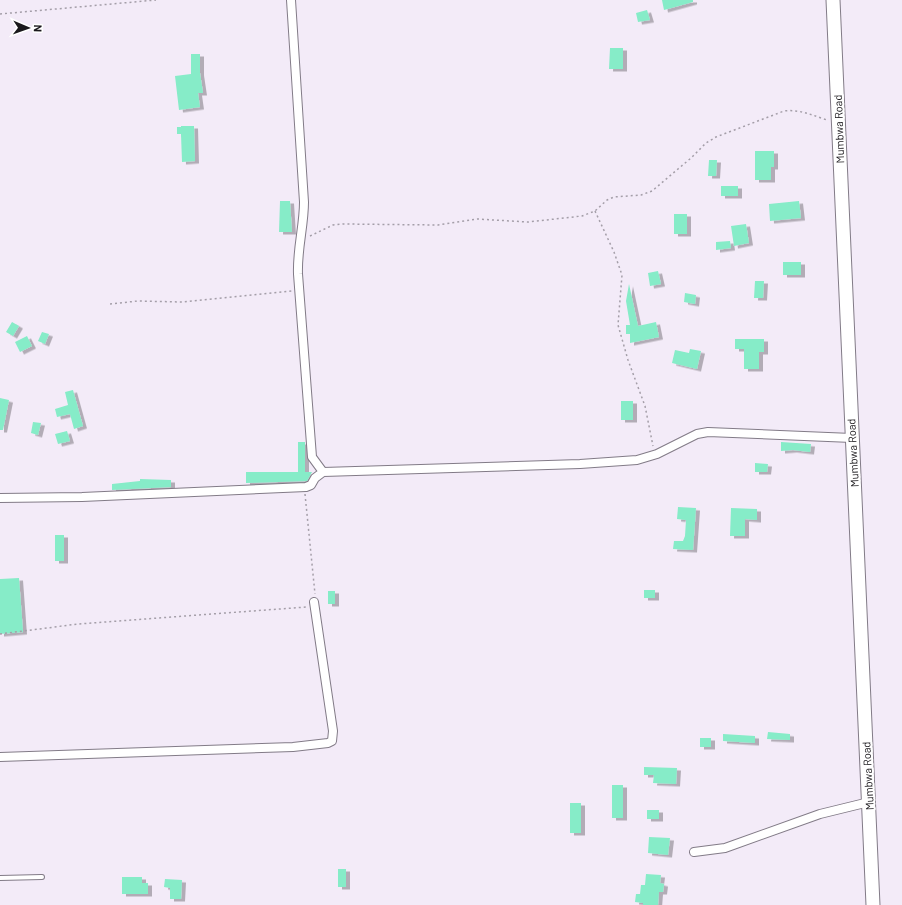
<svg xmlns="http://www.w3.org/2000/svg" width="902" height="905" font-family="Barlow,sans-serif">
  <defs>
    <filter id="shadow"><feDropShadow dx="4" dy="2.5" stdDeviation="0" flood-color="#0004"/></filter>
  </defs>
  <rect width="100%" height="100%" fill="#f3ebf8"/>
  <path fill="#86ecc8" filter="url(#shadow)" d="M662 0H693V2L664 10Z
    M647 10 650 20 638 22 636 13Z
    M610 48H623V69H609Z
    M191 54H200V73L203 93H198L200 107 179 110 175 76 191 74Z
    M181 126H194L195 161 182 162 181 134H177V127H181Z
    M755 151H774V167H771V180H755Z
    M709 160H717L716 176H708Z
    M721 186H738V196H721Z
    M280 201H290L292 232H279Z
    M799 201 801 218 770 221 769 204Z
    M674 214H687V234H674Z
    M746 224 749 243 734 246 731 226Z
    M730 241 731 248 716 250V242Z
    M783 262H801V275H783Z
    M658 271 661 284 650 286 648 273Z
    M755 281H764L763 298H754Z
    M629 284 638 326 656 322 659 337 630 343V334H626V325H630L626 301Z
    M685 293 696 295 695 304 684 302Z
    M12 322 19 326 13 336 6 332Z
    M42 332 49 334 45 344 38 341Z
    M27 336 32 346 20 352 15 342Z
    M735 339H764V352H759V369H744V349H735Z
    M690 349 701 351 697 369 672 363 675 350 689 353Z
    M73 390 83 426 74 429 70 414 57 417 55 409 68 405 65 392Z
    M0 398 9 400 3 430H0Z
    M621 401H633V420H621Z
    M33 422 41 423 38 435 31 433Z
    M67 431 70 441 58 444 55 434Z
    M298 442H305V472H312L307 481 246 483V472H298Z
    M781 442 811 444 810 452 793 450 781 451Z
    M755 463 768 464 767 472H755Z
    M140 479 171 480V487L112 490V484L140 481Z
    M678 507 696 508 693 550 673 549 674 541H683L685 536 686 520 677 519Z
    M731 508 757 509V520L745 519V536H730Z
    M55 535H64V561H55Z
    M19 578 23 632 0 634V579Z
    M644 590H655V598H644Z
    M328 591H335V604H328Z
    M768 732 790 734V740L767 739Z
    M723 734 755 736V743L723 741Z
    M700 738H711V747H700Z
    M644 767 677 768 676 784 653 783 654 775H644Z
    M612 785H623V818H612Z
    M570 803H581V833H570Z
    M647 810H659V819H647Z
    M649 837 670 838 668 855 648 853Z
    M338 869H346V887H338Z
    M646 874 661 875 660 883 664 884 663 892H659L658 905H643V903L635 902 636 894H640L641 885H645Z
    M122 877H142V883H148V894H122Z
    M165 879 182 880 181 899H170V888L164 887Z"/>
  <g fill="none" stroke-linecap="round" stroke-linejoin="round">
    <defs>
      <path id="lane" d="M0 878 42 877"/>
      <path id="street" d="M291 0 304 202C304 226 297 249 298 274L312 457 323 472
        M0 498 82 497 306 487 311 485 315 478 323 472 580 464 637 460 657 454 697 434 708 432 852 438
        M0 757 293 747 328 743 332 741 333 731 314 602
        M694 852 725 848 820 814 869 802"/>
      <path id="primary" d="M833 0 873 905"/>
    </defs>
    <use href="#lane" stroke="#827b87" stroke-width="6"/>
    <use href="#street" stroke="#827b87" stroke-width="10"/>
    <use href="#primary" stroke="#827b87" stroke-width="15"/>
    <path stroke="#a49ea8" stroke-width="1.5" stroke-dasharray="2 3" stroke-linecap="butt" d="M0 14 156 0
      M595 211 614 252 622 275 618 325 628 360 645 406 653 446
      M310 236 333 225 343 224 438 225 477 219 528 222 582 216 595 211 607 200 614 197 641 195 652 191 691 158 706 143 716 137 784 111C799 109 812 115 827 120
      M110 304 138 301 182 302 292 291
      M305 494 315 594
      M0 634 78 624 306 607"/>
    <use href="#lane" stroke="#fff" stroke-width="4"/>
    <use href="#street" stroke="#fff" stroke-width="8"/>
    <use href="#primary" stroke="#fff" stroke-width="13"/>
  </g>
  <g text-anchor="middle" stroke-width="4" stroke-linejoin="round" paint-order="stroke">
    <g font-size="11" fill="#1a181c" stroke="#fff">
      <text transform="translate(839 129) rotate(-92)" y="4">Mumbwa Road</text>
      <text transform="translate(853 453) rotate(-93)" y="4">Mumbwa Road</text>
      <text transform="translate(868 776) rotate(-93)" y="4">Mumbwa Road</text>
    </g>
  </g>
  <g transform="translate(28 28) rotate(92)" stroke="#ffffff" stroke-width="3" paint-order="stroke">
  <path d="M0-3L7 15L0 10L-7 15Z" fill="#1a181c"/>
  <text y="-6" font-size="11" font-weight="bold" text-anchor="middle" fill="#1a181c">N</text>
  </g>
</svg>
